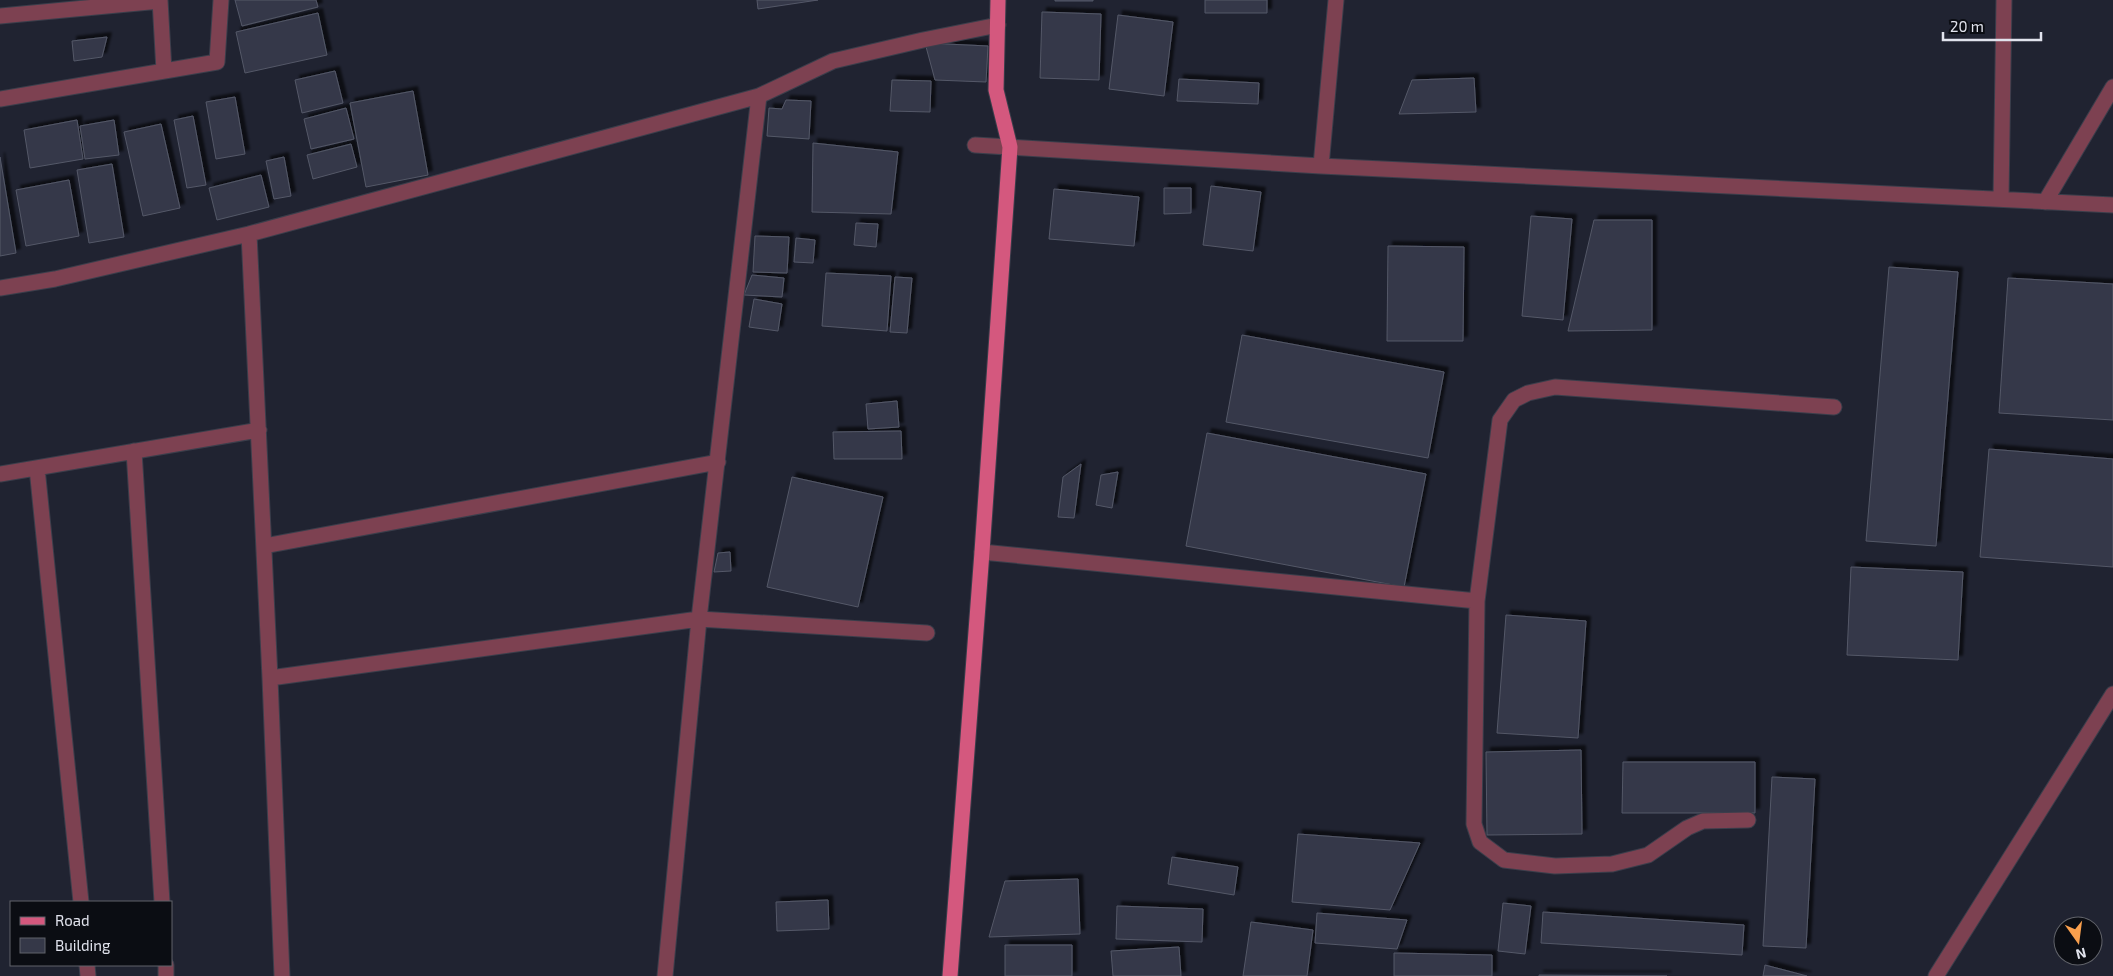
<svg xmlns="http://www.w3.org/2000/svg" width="2113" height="976" font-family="'Exo 2',sans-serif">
  <defs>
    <filter id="shadow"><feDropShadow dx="4.5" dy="-4.5" stdDeviation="1" flood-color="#0009"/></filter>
  </defs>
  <rect width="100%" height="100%" fill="#202331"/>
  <path fill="#353848" stroke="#545868" filter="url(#shadow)" d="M235 0H316L318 7 242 26Z
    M757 0H818L758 9Z
    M1055 0H1093V1H1055Z
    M1205 0H1267V13H1205Z
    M1042 12 1101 14 1099 80 1040 78Z
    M318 13 327 55 245 73 236 32Z
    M1118 15 1173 22 1164 96 1109 89Z
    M107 37 102 57 74 61 72 41Z
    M925 43 988 46 986 82 935 80Z
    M335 71 343 103 302 113 295 80Z
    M1474 78 1476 112 1399 114 1412 80Z
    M1179 79 1259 83 1258 104 1177 101Z
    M892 80 931 81 930 112 890 111Z
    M413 91 428 175 366 187 350 103Z
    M235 97 245 154 216 159 206 102Z
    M786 100 811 101 809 139 767 136 769 108 782 109Z
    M346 108 354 139 311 149 304 119Z
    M193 116 206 185 187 188 174 120Z
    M77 120 83 159 30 168 24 130Z
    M114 120 119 155 85 159 80 126Z
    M161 124 180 208 143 216 124 132Z
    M813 143 898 152 891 214 812 212Z
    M351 144 357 167 313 179 307 155Z
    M0 157 16 253 0 256Z
    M284 157 291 196 274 199 266 161Z
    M112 164 124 237 89 243 77 170Z
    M261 175 269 207 217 220 209 188Z
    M69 180 79 236 26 246 16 190Z
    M1211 186 1261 192 1253 251 1203 245Z
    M1164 188H1191V213L1164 214Z
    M1054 189 1139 197 1134 246 1049 239Z
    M1531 216 1572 219 1563 320 1522 316Z
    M1594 220H1652V330L1568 331Z
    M856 223 878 224 876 247 854 245Z
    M755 236 789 237 787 273 753 272Z
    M796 238 815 240 813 263 794 262Z
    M1388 246 1464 247 1463 341H1387Z
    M1889 267 1958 272 1936 546 1866 541Z
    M826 273 891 276 887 331 822 326Z
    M752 275 784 278 782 297 744 295Z
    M895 277 912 278 907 333 890 332Z
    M2008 278 2113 284V420L1999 413Z
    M754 299 782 304 778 331 749 327Z
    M1242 335 1444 372 1428 458 1226 422Z
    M897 401 899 427 868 429 866 404Z
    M901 431 902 459H834L833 432Z
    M1207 433 1426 474 1404 587 1186 546Z
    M1989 449 2113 459V567L1980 557Z
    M1081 464 1074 518 1058 517 1063 477Z
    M1118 472 1112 508 1096 505 1101 475Z
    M792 477 883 497 858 607 767 587Z
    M730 552 731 571 714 572 718 553Z
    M1851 567 1963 572 1958 660 1847 655Z
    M1506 615 1586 621 1578 738 1497 733Z
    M1581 750 1582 834 1487 835 1486 752Z
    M1623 762H1755V813H1622Z
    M1772 777 1815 779 1806 948 1763 946Z
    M1298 834 1420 843 1390 910 1292 902Z
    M1172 857 1238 867 1234 895 1168 884Z
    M1078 879 1080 934 989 937 1005 881Z
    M828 900 829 929 777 931 776 902Z
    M1503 903 1531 906 1525 954 1498 951Z
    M1117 906 1203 909 1202 942 1116 939Z
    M1543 912 1744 925 1742 955 1541 943Z
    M1317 913 1407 920 1397 949 1315 943Z
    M1251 922 1313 930 1307 976H1243Z
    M1005 945H1072V976H1005Z
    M1179 947 1181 976H1113L1111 951Z
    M1394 953 1492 955V976H1394Z
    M1765 965 1807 976H1763Z
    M1539 975 1667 976H1539Z"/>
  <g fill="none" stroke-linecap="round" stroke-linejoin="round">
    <defs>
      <path id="minor" d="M160 0 164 71
        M0 16 160 1
        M0 99 217 62 221 0
        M975 145 1321 166 2113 205
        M1321 166 1336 0
        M2001 199 2004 0
        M2045 202 2113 87
        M249 234 270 678
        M0 288 55 279 249 234 759 96 833 61 923 40 998 25
        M134 451 162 902
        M37 468 81 902
        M0 474 259 430
        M264 546 718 462
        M982 552 1477 601 1500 420 1514 400 1528 393 1555 387 1834 407
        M1477 601 1474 824 1480 842 1504 860 1555 866 1612 864 1648 855 1687 828 1703 821 1748 820
        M87 965 88 976
        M166 965V976
        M282 976 270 678 699 619 927 633
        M665 976 699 619 759 96
        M1936 976 2113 694"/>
      <path id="major" d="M950 976 982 552 1010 147 996 90 998 0"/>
    </defs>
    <use href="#minor" stroke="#3b3e4b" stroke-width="17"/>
    <use href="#major" stroke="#3b3e4b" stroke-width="17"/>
    <use href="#minor" stroke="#7d4151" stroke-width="15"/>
    <use href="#major" stroke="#d4587e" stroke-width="15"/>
  </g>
  <rect x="10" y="901" width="162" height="65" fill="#0b0d13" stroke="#61636a"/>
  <rect x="20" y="917" width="25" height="8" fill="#d4587e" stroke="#61636a"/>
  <text x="55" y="926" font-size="15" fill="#e1e3ed">Road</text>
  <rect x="20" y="938" width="25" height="15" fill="#353848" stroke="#61636a"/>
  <text x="55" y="951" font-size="15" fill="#e1e3ed">Building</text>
  <g transform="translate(2078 941) rotate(166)"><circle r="24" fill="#0b0d13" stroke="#61636a"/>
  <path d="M0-4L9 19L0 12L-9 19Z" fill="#f99f4d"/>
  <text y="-8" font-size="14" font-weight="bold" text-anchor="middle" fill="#e1e3ed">N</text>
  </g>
  <path d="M1943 32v8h98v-8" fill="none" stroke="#e1e3ed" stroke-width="2.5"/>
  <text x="1950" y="32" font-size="15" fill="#e1e3ed" stroke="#0b0d13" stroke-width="4" paint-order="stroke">20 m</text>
</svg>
